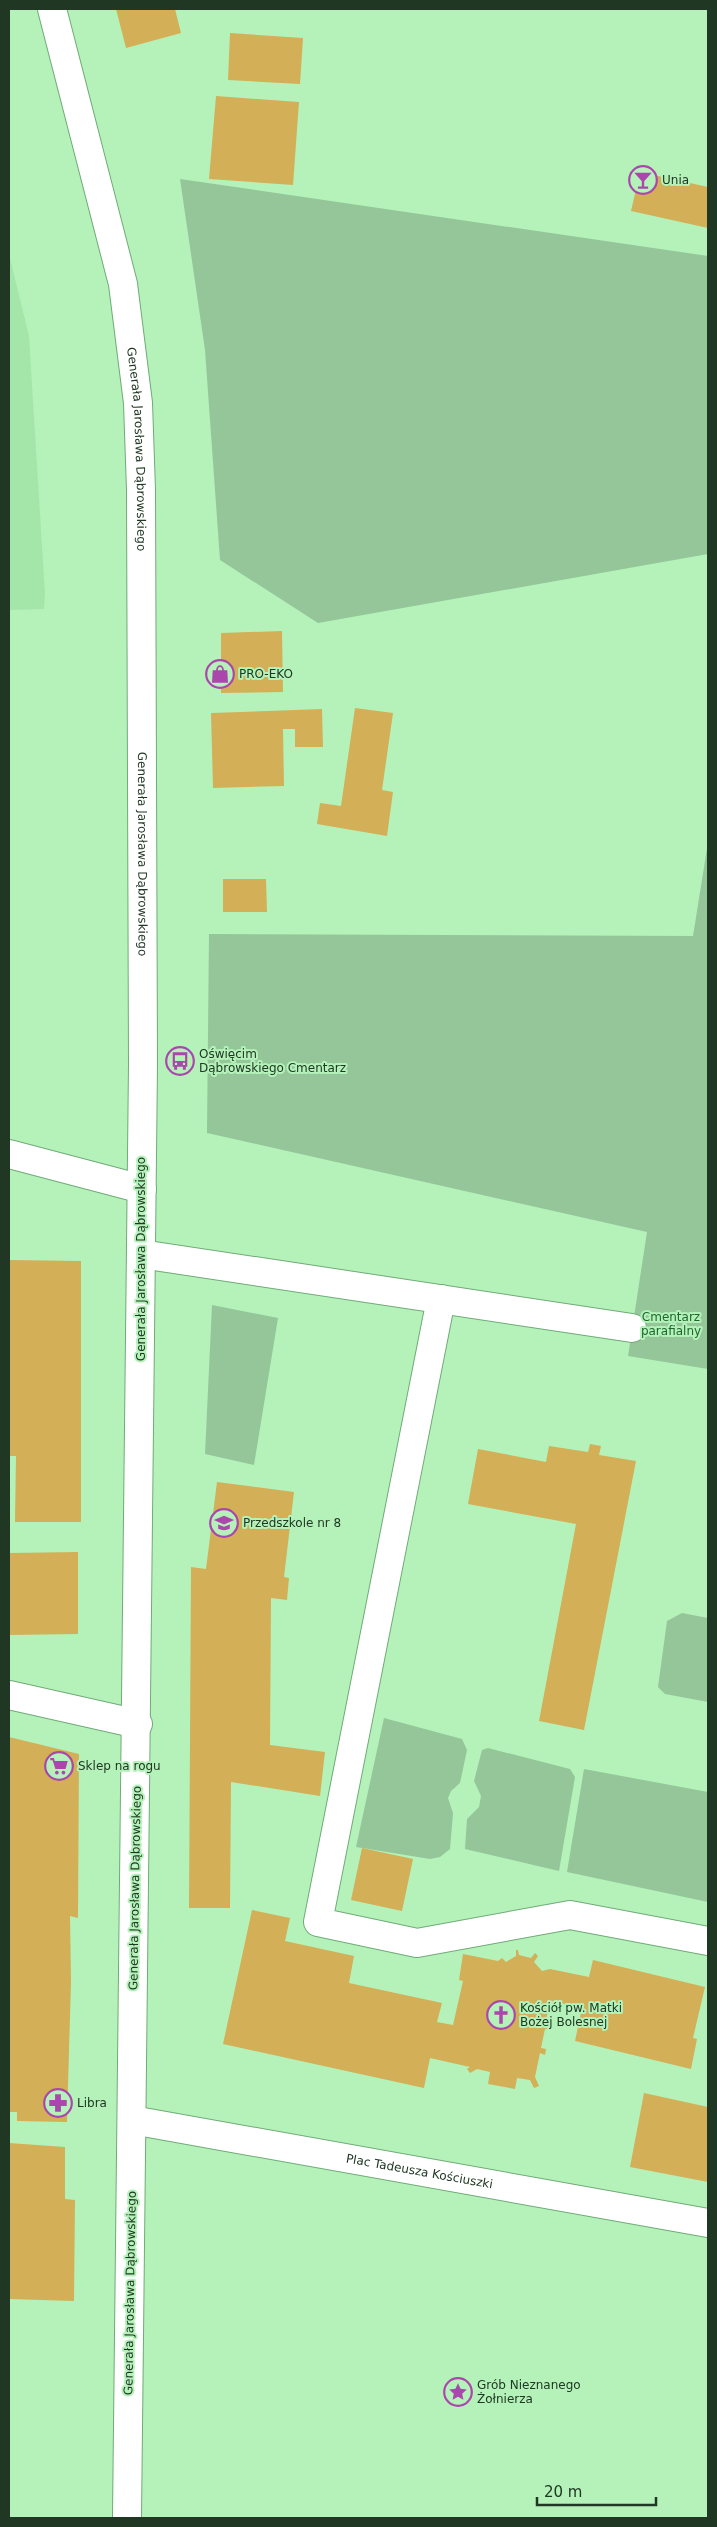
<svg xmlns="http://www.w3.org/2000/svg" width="717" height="2527" font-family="'DejaVu Sans',sans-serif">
  <rect width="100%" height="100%" fill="#b4f2ba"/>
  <path fill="#a4e6a9" d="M9 254 29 336 45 594 44 609 9 610Z"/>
  <path fill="#94c699" d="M180 179 708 256V554L318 623 220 560 205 350Z
    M708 842V1369L628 1356 647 1232 207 1133 209 934 693 936Z
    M212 1305 278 1318 254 1465 205 1454Z
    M682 1613 708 1618V1702L665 1694 658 1687 667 1621Z
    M384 1718 462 1739 467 1750 460 1783 451 1791 448 1798 453 1813 450 1849 440 1857 430 1859 356 1847Z
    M488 1748 570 1769 575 1777 559 1871 465 1849 467 1819 479 1807 481 1796 474 1781 482 1750Z
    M584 1769 708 1792V1902L567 1872Z"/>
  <path fill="#d3af57" d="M116 9H175L181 33 126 48Z
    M230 33 303 38 300 84 228 80Z
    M216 96 299 102 293 185 209 179Z
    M640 172 708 187V228L631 211Z
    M282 631 283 692 221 693V633Z
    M355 708 393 713 382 790 393 792 387 836 317 824 320 803 341 806Z
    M322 709 323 747H295V729H283L284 786 213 788 211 713Z
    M223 879H266L267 912H223Z
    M9 1260 81 1261V1522H15L16 1456H9Z
    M590 1444 601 1446 599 1455 636 1461 584 1730 539 1721 576 1524 468 1504 478 1449 546 1462 549 1446 588 1452Z
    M217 1482 294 1492 284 1577 289 1578 287 1600 271 1598 270 1745 325 1752 320 1796 231 1782 230 1908H189L191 1567 206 1569Z
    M78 1552V1634L9 1635V1553Z
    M9 1737 79 1754 78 1918 70 1916 71 1981 67 2122 17 2121V2112H9Z
    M362 1848 413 1859 402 1911 351 1900Z
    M252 1910 290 1918 285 1941 354 1956 349 1983 442 2003 437 2022 453 2025 463 1981 459 1980 463 1954 498 1961 502 1958 506 1962 516 1956V1950H518L519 1955 531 1958 535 1953 538 1956 534 1962 542 1971 550 1969 589 1977 593 1960 705 1987 693 2038 697 2039 691 2069 575 2041 582 2008 551 2001 545 2023 551 2024 550 2030 545 2029 541 2048 546 2049 545 2055 540 2053 535 2077 539 2086 534 2088 530 2080 517 2078 515 2089 488 2084 490 2072 477 2069 470 2073 467 2069 470 2067 430 2058 424 2088 223 2044Z
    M644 2093 708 2107V2182L630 2167Z
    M9 2143 65 2147V2199L75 2200 74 2301 9 2299Z"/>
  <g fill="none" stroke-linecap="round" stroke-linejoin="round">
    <defs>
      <g id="minor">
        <path id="s1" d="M52 9 123 284 138 403 141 490 143 1064 127 2518"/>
        <path d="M9 1154 142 1189"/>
        <path d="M141 1254 632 1328"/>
        <path d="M441 1299 318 1922 417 1943 570 1915 708 1941"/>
        <path d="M9 1695 138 1724"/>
        <path id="s2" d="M132 2120 708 2223"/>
      </g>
    </defs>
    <use href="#minor" stroke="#70ab77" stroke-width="30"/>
    <use href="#minor" stroke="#fff" stroke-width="28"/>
  </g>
  <defs>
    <symbol id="bar-ring" viewBox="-11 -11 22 22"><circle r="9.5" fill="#b4f2ba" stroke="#ab47ac" stroke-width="1.5"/><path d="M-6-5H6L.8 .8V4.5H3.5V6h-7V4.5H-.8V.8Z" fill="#ab47ac"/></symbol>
    <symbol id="shop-ring" viewBox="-11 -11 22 22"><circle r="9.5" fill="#b4f2ba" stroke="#ab47ac" stroke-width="1.5"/><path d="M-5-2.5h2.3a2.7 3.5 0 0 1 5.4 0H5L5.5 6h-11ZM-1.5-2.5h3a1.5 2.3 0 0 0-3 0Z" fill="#ab47ac"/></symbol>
    <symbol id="bus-ring" viewBox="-11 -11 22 22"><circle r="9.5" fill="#b4f2ba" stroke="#ab47ac" stroke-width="1.5"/><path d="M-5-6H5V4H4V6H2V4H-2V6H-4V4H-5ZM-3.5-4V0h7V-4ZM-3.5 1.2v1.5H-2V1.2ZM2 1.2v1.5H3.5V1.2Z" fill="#ab47ac"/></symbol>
    <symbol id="school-ring" viewBox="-11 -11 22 22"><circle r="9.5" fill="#b4f2ba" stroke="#ab47ac" stroke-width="1.5"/><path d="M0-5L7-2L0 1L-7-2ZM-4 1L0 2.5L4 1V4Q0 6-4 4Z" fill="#ab47ac"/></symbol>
    <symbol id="supermarket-ring" viewBox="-11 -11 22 22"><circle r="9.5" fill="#b4f2ba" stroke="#ab47ac" stroke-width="1.5"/><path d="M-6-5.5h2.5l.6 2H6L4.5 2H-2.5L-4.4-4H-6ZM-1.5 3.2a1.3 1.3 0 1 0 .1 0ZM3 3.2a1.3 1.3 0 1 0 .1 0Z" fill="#ab47ac"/></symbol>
    <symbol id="church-ring" viewBox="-11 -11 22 22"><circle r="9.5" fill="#b4f2ba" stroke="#ab47ac" stroke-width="1.5"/><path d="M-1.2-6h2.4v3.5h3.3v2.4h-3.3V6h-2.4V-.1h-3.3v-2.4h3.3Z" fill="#ab47ac"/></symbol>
    <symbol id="pharmacy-ring" viewBox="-11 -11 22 22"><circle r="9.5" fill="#b4f2ba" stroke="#ab47ac" stroke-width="1.5"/><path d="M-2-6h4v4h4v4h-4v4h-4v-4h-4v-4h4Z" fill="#ab47ac"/></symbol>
    <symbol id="sight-ring" viewBox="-11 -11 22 22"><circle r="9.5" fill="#b4f2ba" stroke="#ab47ac" stroke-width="1.5"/><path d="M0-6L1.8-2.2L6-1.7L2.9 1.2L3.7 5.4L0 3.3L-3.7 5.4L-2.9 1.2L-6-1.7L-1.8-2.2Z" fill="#ab47ac"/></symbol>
  </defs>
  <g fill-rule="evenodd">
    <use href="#bar-ring" x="627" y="164" width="32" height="32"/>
    <use href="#shop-ring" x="204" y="658" width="32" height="32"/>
    <use href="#bus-ring" x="164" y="1045" width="32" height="32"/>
    <use href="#school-ring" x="208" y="1507" width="32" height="32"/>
    <use href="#supermarket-ring" x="43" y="1750" width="32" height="32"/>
    <use href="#church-ring" x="485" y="1999" width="32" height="32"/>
    <use href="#pharmacy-ring" x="42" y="2087" width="32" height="32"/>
    <use href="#sight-ring" x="442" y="2376" width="32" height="32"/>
  </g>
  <g text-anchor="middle" stroke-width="4" stroke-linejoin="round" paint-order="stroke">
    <g font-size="12" fill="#203823" stroke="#b4f2ba" text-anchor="start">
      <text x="662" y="184">Unia</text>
      <text x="239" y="678">PRO-EKO</text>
      <text x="199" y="1058">Oświęcim<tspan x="199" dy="14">Dąbrowskiego Cmentarz</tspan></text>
      <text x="243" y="1527">Przedszkole nr 8</text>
      <text x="78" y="1770">Sklep na rogu</text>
      <text x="520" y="2012">Kościół pw. Matki<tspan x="520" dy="14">Bożej Bolesnej</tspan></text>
      <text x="77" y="2107">Libra</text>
      <text x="477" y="2389">Grób Nieznanego<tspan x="477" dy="14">Żołnierza</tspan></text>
    </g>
    <g font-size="12" fill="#203823" stroke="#b4f2ba">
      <text dy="4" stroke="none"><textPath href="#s1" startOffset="450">Generała Jarosława Dąbrowskiego</textPath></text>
      <text dy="4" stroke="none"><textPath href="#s1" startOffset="855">Generała Jarosława Dąbrowskiego</textPath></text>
      <text transform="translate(141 1259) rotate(-90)" y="4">Generała Jarosława Dąbrowskiego</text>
      <text transform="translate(135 1888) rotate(-89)" y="4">Generała Jarosława Dąbrowskiego</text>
      <text dy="4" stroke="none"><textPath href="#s2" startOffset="292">Plac Tadeusza Kościuszki</textPath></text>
      <text transform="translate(130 2293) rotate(-89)" y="4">Generała Jarosława Dąbrowskiego</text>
    </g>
    <g font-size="12" fill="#1d672d" stroke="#b4f2ba">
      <text x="671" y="1321">Cmentarz<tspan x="671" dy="14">parafialny</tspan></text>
    </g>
  </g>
  <rect width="717" height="2527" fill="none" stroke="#203823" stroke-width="20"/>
  <path d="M537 2497v8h119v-8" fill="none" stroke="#203823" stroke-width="2.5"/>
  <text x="544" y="2497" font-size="15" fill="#203823" stroke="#b4f2ba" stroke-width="4" paint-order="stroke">20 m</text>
</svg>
